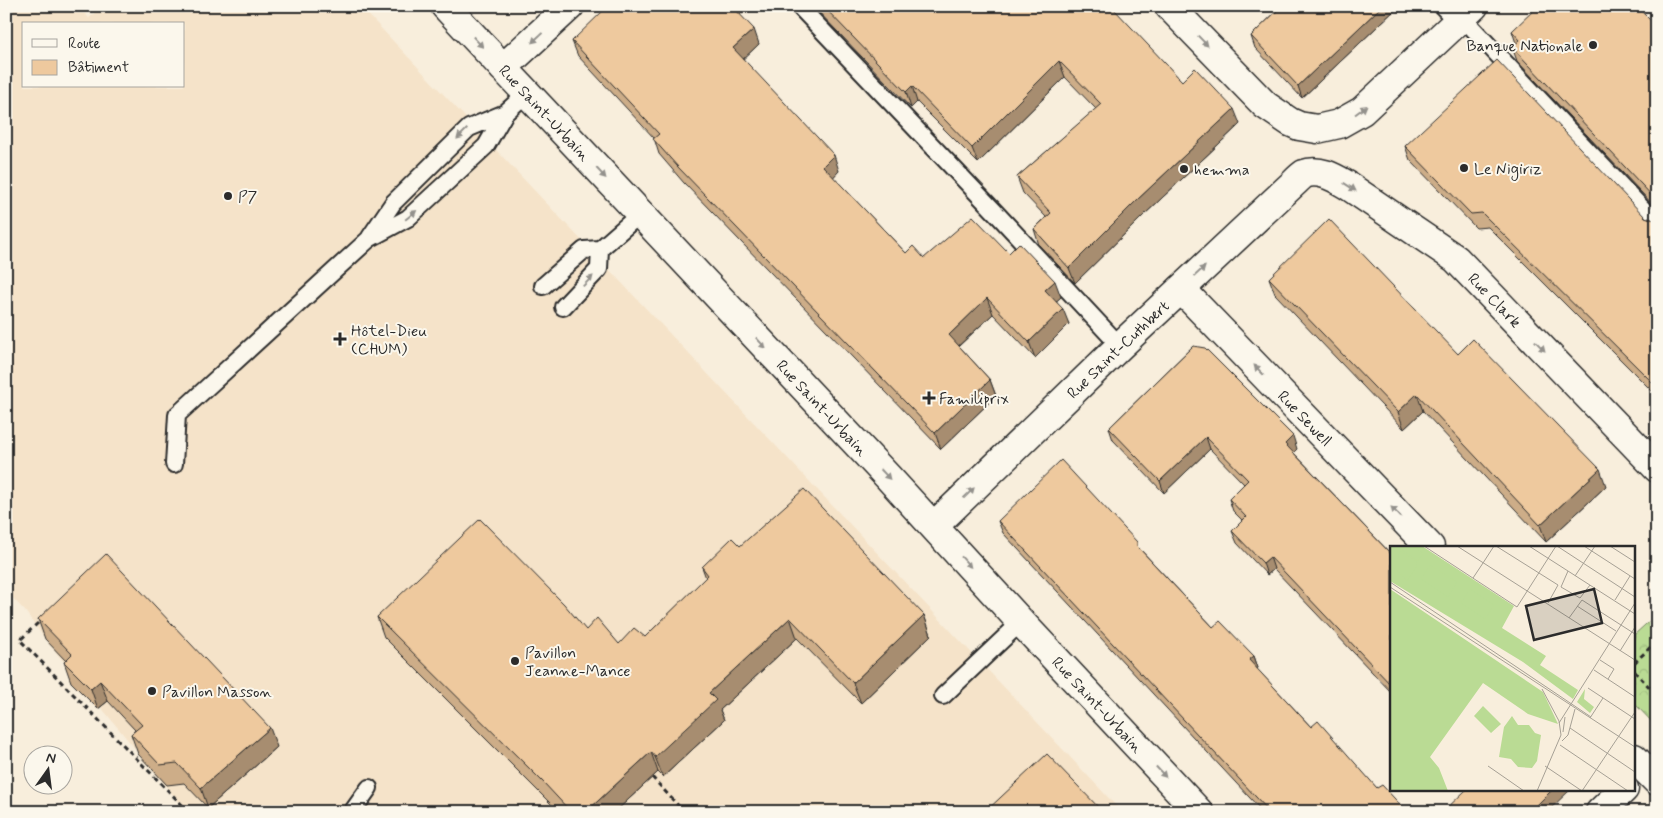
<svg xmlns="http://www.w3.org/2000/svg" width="1663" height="818" font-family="Mynerve,sans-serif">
  <defs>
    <pattern id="park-crowns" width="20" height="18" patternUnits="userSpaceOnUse" patternTransform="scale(1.25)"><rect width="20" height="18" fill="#badb94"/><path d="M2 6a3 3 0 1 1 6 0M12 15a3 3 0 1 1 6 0" fill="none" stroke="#a0bc80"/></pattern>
  </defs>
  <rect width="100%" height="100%" fill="#f8eedc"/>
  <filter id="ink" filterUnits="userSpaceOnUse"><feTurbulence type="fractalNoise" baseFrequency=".02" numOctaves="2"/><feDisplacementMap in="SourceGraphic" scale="10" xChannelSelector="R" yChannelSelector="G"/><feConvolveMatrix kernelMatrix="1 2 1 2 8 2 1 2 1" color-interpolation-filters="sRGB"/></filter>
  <g filter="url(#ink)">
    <path fill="#f5e3c9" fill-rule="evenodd" d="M6 6H78L89 18 102 6H360L1122 812H187L45 639 25 611 6 591ZM24 24H184V86H24Z"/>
    <path fill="url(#park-crowns)" stroke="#728360" d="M1657 614V727L1634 703V635Z"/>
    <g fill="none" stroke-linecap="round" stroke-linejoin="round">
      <defs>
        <path id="lane" d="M799 6 996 213 1120 346
          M1442 6 1457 22
          M1462 17 1657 224
          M370 237 393 203 469 128 505 113
          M543 286 584 250 600 249 640 214
          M563 307 599 269 600 249
          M174 464 177 415 369 239 408 218 486 146 505 113 527 93
          M943 696 1021 622
          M352 812 369 788"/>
        <g id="street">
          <path d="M1169 6 1265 105 1290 122 1299 126 1317 129 1339 124 1362 111 1474 6"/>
          <path d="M503 68 570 6"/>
          <path id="s1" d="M1181 289 1430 547"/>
          <path id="s2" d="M934 526 1120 346 1295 182C1297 180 1301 176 1304 174 1319 168 1335 178 1347 185L1456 259 1657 468"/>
          <path d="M1634 758 1657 781"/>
          <path d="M1600 812 1624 789"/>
        </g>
        <g id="secondary">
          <path id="s3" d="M445 6 888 477 1021 622 1199 812"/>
        </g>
      </defs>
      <use href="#lane" stroke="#2b2b2b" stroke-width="20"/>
      <use href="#street" stroke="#2b2b2b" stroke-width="31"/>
      <use href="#secondary" stroke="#2b2b2b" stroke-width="31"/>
      <path stroke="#2b2b2b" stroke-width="3" stroke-dasharray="5 4" stroke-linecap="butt" d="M38 623 20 640 189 812
        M1634 663 1657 641
        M1634 671 1657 695
        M652 777 684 812"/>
      <use href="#lane" stroke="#fbf7ec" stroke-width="16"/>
      <use href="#street" stroke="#fbf7ec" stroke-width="28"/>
      <use href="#secondary" stroke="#fbf7ec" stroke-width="28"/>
    </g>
    <path fill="#cdad88" stroke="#2b2b2b" d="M813 6H1107L1182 81 1240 124 1144 215 1075 283 1039 245 1034 229 1046 217 1023 193 1017 177 1096 109 1065 77 978 163 917 102 911 108Z
      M1282 6H1399L1302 98 1255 48 1251 36Z
      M740 15 759 44 743 59 839 171 833 177 906 253 924 258 1009 253 1061 297 1056 301 1069 324 1035 358 993 314 959 346 990 380 996 396 941 449 684 183 659 154 654 138 578 56 572 41Z
      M1657 27V209L1517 61 1512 47 1516 43 1512 31Z
      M1405 146 1654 220 1657 218V396L1488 227 1476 228 1410 160Z
      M1269 278 1458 354 1606 486 1546 542 1423 411 1404 429 1275 294Z
      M1193 346 1297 449 1293 452 1392 555V693L1274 569 1267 575 1237 543 1232 531 1243 521 1233 511 1229 499 1244 484 1210 449 1164 493 1113 440 1109 428Z
      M998 521 1139 548 1213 627 1254 656 1258 668 1257 669 1311 727 1377 788 1407 812H1263L1003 533Z
      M740 546 924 615 931 635 861 703 797 638 720 710 724 720 663 777 658 772 615 812H559L384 637 377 617 586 630 619 644 645 637 706 578 702 567Z
      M38 619 277 747 208 808 184 783 167 785 138 754 131 734 135 730 108 701 98 709 71 682 64 662 66 661 45 639Z"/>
    <path fill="#a78d6f" stroke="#2b2b2b" d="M731 6H749L736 19Z
      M1382 6H1399L1302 98 1298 86Z
      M754 29 759 44 738 64 733 48Z
      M1059 61 1065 77 978 163 972 148Z
      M912 86 917 102 911 108 906 92Z
      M1234 109 1240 124 1144 215 1075 283 1069 268 1138 199Z
      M834 155 839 171 829 182 823 166Z
      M1055 281 1061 297 1051 306 1045 290Z
      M987 298 993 314 954 350 949 335Z
      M1063 309 1069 324 1035 358 1029 342Z
      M990 380 996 396 941 449 935 433Z
      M1417 394 1423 411 1404 429 1398 412Z
      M1293 436 1297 449 1290 456 1285 444Z
      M1206 437 1210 449 1164 493 1160 481Z
      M1600 469 1606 486 1546 542 1540 525Z
      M1270 557 1274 569 1267 575 1263 563Z
      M924 615 931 635 861 703 853 683Z
      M790 618 797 638 720 710 724 720 663 777 655 757 709 693Z
      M1254 656 1258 668 1253 673 1249 660Z
      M100 681 108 701 98 709 91 689Z
      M270 728 277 747 208 808 201 788Z
      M651 752 658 772 615 812H586Z
      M1553 789H1571L1547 812H1530Z"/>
    <path fill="#eec99e" stroke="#2b2b2b" d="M608 6H732L754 29 733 48 834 155 823 166 906 253 913 246 924 258 973 216 1009 253 1019 243 1055 281 1045 290 1063 309 1029 342 987 298 949 335 990 380 935 433 678 167 653 139 659 134 572 41Z
      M823 6H1107L1112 11 1114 9 1182 81 1195 68 1234 109 1138 199 1069 268 1034 229 1051 213 1017 177 1101 104 1059 61 972 148 912 86 906 92Z
      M1282 6H1382L1298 86 1251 36Z
      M1538 6H1636L1657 27V201L1512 47 1520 40 1512 31Z
      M1497 60 1645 217 1654 220 1657 218V387L1482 213 1471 214 1405 146Z
      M1329 219 1458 354 1473 339 1600 469 1540 525 1417 394 1398 412 1269 278Z
      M1193 346 1205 348 1293 436 1285 444 1392 555V686L1270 557 1263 563 1232 531 1246 517 1229 499 1248 480 1206 437 1160 481 1109 428Z
      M1061 460 1137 542V546L1213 627 1220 621 1254 656 1249 660 1311 727 1318 721 1377 788 1382 785 1407 812H1270L998 521Z
      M804 489 924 615 853 683 790 618 709 693 716 700 655 757 651 752 586 812H571L543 782 377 617 480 519 564 604 586 630 597 618 619 644 634 628 645 637 708 575 702 567 732 538 740 546Z
      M106 554 270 728 201 788 177 763 160 765 131 734 142 725 100 681 91 689 64 662 72 654 38 619Z
      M1047 754 1103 812H985Z
      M1467 789H1553L1530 812H1443Z"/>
    <defs><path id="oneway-solid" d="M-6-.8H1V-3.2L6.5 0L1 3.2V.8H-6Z" transform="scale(1.25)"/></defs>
    <g fill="#93918c">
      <use href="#oneway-solid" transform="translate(537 38) rotate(137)"/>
      <use href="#oneway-solid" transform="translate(1203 41) rotate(46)"/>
      <use href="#oneway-solid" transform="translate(478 42) rotate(47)"/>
      <use href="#oneway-solid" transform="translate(1361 110) rotate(-37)"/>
      <use href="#oneway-solid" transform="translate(462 134) rotate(135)"/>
      <use href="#oneway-solid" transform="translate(601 173) rotate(47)"/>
      <use href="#oneway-solid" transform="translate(1350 187) rotate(33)"/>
      <use href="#oneway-solid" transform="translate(411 215) rotate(-39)"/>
      <use href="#oneway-solid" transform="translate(1200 271) rotate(-43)"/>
      <use href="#oneway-solid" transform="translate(588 281) rotate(-46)"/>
      <use href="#oneway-solid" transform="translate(761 343) rotate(47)"/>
      <use href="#oneway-solid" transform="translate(1540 346) rotate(46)"/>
      <use href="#oneway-solid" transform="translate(1259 370) rotate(-134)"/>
      <use href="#oneway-solid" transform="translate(885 474) rotate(47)"/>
      <use href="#oneway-solid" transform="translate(969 493) rotate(-44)"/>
      <use href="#oneway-solid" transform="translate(1396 512) rotate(-134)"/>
      <use href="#oneway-solid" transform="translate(966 562) rotate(48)"/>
      <use href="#oneway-solid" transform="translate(1161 772) rotate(47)"/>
    </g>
  </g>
  <g fill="#2b2b2b" stroke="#fbf7ec" stroke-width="2">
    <circle cx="1593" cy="45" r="5"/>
    <circle cx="1464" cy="168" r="5"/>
    <circle cx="1184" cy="169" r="5"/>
    <circle cx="228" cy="196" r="5"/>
    <path d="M337.5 331.5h5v5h5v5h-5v5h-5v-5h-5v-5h5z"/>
    <path d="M926.5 390.5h5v5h5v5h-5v5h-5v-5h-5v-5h5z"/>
    <circle cx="515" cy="661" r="5"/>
    <circle cx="152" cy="691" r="5"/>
  </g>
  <g text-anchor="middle" stroke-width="4" stroke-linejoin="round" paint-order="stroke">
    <g font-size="16" fill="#2b2b2b" stroke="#fbf7ec" text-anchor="start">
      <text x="1583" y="51" text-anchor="end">Banque Nationale</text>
      <text x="1474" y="174">Le Nigiriz</text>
      <text x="1194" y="175">hemma</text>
      <text x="238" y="202">P7</text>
      <text x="351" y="336">Hôtel-Dieu<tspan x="351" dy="18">(CHUM)</tspan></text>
      <text x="939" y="404">Familiprix</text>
      <text x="525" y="658">Pavillon<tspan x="525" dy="18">Jeanne-Mance</tspan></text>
      <text x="162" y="697">Pavillon Masson</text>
    </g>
    <g font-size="16" fill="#2b2b2b" stroke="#fbf7ec">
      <text dy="6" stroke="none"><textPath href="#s3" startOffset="146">Rue Saint-Urbain</textPath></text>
      <text dy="6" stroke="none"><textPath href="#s2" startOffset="745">Rue Clark</textPath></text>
      <text dy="6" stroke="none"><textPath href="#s2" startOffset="255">Rue Saint-Cuthbert</textPath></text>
      <text dy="6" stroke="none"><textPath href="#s3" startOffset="551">Rue Saint-Urbain</textPath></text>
      <text dy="6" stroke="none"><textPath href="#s1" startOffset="179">Rue Sewell</textPath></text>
      <text dy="6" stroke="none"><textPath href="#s3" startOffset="956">Rue Saint-Urbain</textPath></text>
    </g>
  </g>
  <g transform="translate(1390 546)">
    <rect width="245" height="245" fill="#f8eedc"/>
    <path d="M0 0H32L124 60 112 82 156 110 150 119 188 144 183 153 133 116 0 35ZM0 43 153 146 168 178 138 168 93 137 40 211 49 222 58 245H0ZM195 143 194 153 204 161 200 167 187 156Z" fill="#badb94"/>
    <path d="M6 0H23L33 7 28 15ZM10 5 26 15 27 20 17 35 5 22ZM40 19 67 36 58 51 31 33ZM80 43 104 59 95 73 71 57ZM93 160 111 178 101 187 84 170ZM122 170 128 179H139L145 187 151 189 147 215 142 222 128 221 121 213 109 211 114 181Z" fill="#badb94"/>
    <path fill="none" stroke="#a6a095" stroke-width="1" d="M34 0 127 61 166 0M67 0 245 114M106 0 168 39 158 57M139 0 245 68M167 0 245 51M194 0 245 33M220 0 245 16M93 17 104 0M178 25 171 41 190 52 200 39M185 30 205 0M83 32 93 17M0 36 201 171M0 41 245 201M225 54 240 30M187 60 226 85M179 72 192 54 245 88M230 105 245 81M210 114 224 123 218 133M204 124 245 151M198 142 245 173M200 172 213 152M169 177 245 57M180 182 245 226M173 186 175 171M172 195 178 189 185 163M170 199 238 245M98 220 134 245M155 220 192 245M147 245 171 189 169 175 152 143M192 245 245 166"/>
    <path fill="#2b2b2b" fill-opacity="0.15" stroke="#2b2b2b" stroke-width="2.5" d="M204 43 212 77 144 94 136 60Z"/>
    <rect width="245" height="245" fill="none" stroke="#2b2b2b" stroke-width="2.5"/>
  </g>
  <rect width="1663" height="818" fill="none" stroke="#fbf7ec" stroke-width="25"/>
  <rect x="12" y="12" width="1638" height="793" fill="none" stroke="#2b2b2b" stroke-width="2" filter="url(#ink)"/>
  <rect x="22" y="22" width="162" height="65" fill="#fbf7ec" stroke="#a8a59f"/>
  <rect x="32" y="39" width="25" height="8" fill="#fbf7ec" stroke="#a8a59f"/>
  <text x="68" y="48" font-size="15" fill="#2b2b2b">Route</text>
  <rect x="32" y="60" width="25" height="15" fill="#eec99e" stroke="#a8a59f"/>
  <text x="68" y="72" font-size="15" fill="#2b2b2b">Bâtiment</text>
  <g transform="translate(48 770) rotate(14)"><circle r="24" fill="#fbf7ec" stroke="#a8a59f"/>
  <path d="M0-4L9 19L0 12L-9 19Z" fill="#2b2b2b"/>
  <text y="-8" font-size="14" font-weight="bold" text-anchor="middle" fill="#2b2b2b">N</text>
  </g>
</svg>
